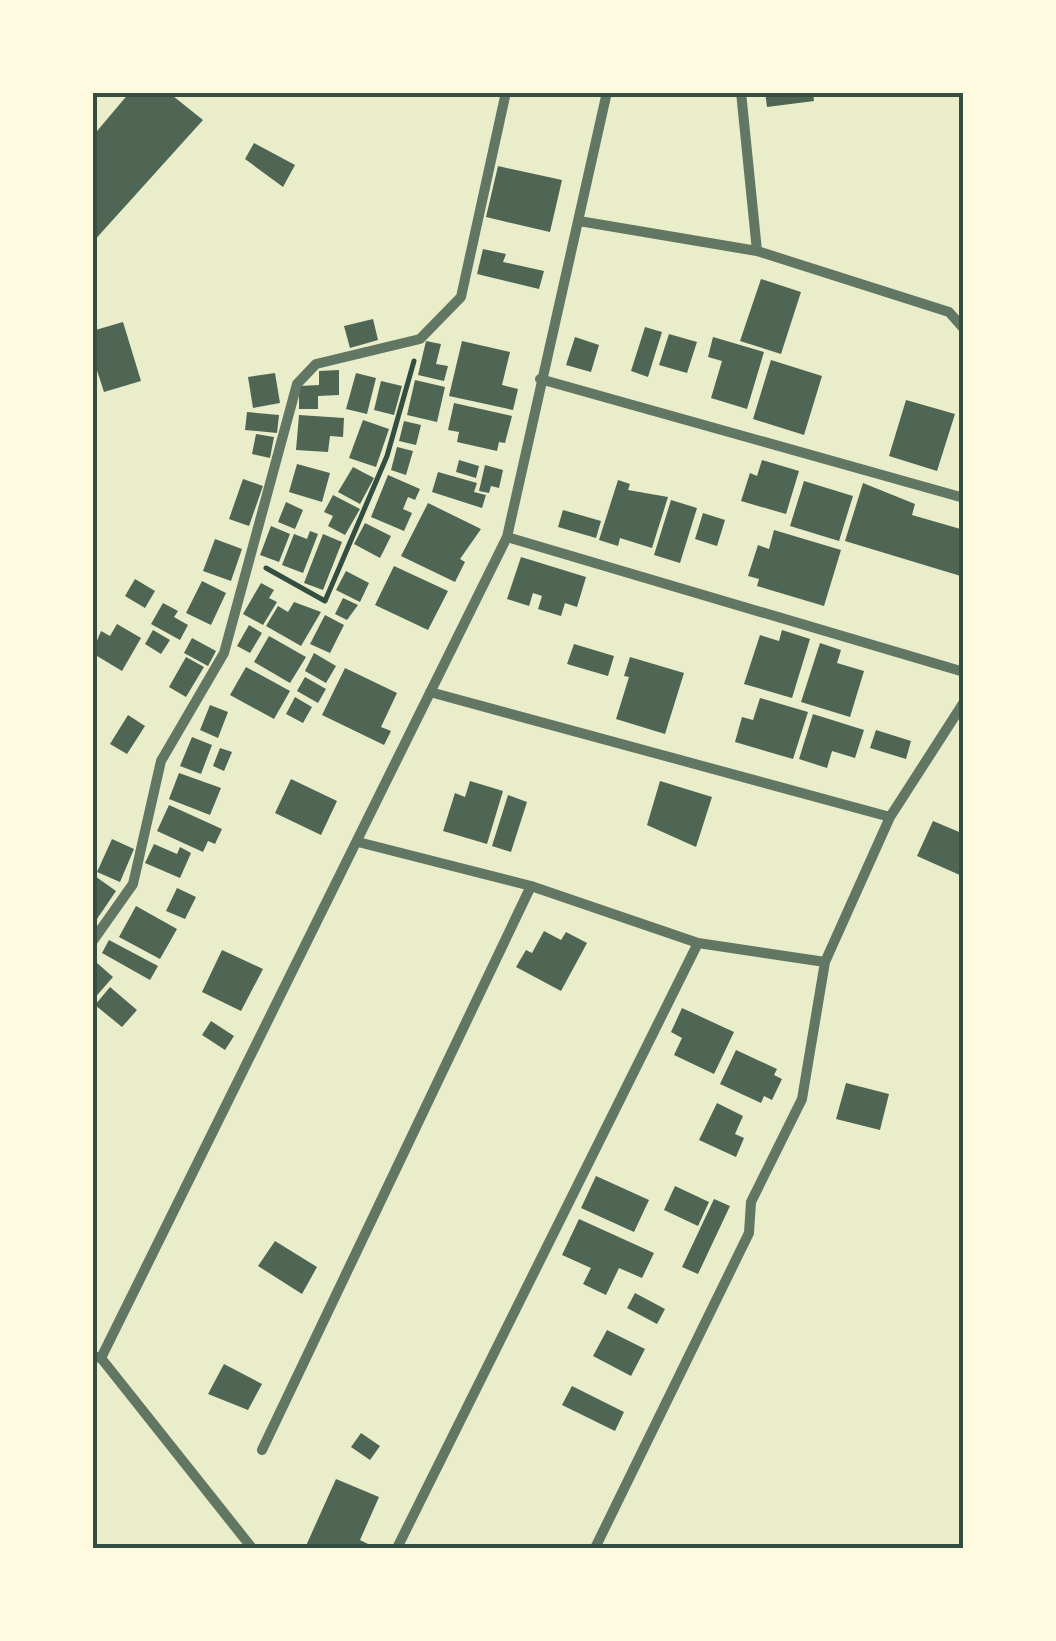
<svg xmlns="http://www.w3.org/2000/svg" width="1056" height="1641" font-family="'IBM Plex Serif',serif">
  <rect width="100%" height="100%" fill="#e9edc9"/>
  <path fill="#4f6655" d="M130 92H168L203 120 92 243V137Z
    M765 92H813L814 101 767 107Z
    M254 143 295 165 283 187 245 159Z
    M498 166 562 180 550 232 486 217Z
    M483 249 506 254 503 262 544 271 539 289 477 274Z
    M761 279 801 292 781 354 740 341Z
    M373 319 378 340 350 348 344 326Z
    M123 322 141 381 104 392 92 355V331Z
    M645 327 662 332 648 377 631 371Z
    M669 334 697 342 687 373 659 365Z
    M575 337 599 345 591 372 566 365Z
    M713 337 764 352 747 409 711 398 722 361 708 357Z
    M426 341 441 344 436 364 448 366 444 381 418 375Z
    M462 341 510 352 502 385 518 389 513 410 449 396Z
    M771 360 822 376 804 435 753 419Z
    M339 370V395L318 396V409H299V386L319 385V371Z
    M275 373 280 403 253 408 248 377Z
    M356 373 376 378 367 414 346 409Z
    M415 380 445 387 437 422 407 415Z
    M381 381 402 386 394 415 374 410Z
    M906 400 955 414 937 471 889 456Z
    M454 403 512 416 505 443 499 442 497 451 457 442 459 432 448 430Z
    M247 412 279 415 277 433 245 430Z
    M299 415 344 418 343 437 330 436 328 452 296 450Z
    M363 420 389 429 376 467 349 458Z
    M404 421 421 425 416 445 399 441Z
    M256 434 274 437 270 458 252 454Z
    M397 447 413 451 406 475 391 470Z
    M459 460 479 466 476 478 456 472Z
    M762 460 799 471 786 514 741 501 750 473 757 476Z
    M297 464 330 473 322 502 289 492Z
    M485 465 503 470 499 488 491 486 489 493 479 491Z
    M353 467 374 478 360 504 338 492Z
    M438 472 477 483 474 492 486 495 482 508 432 492Z
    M388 475 420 489 415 500 408 497 403 509 412 513 404 531 371 517Z
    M243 479 263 486 249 526 229 519Z
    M618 480 630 484 628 490 668 497 652 548 620 538 618 546 599 540Z
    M804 481 853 496 839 541 790 526Z
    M863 483 915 504 912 515 964 530V577L845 541Z
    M333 495 360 509 345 535 328 526 333 516 324 512Z
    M671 500 697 508 680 563 654 555Z
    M286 502 303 510 295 529 278 522Z
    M428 503 481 529 460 559 465 562 455 582 401 556Z
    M563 510 601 521 596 538 558 527Z
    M703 513 725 520 717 546 695 539Z
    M365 523 391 536 380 558 354 544Z
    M271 526 290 534 279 562 260 555Z
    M774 530 841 550 824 606 757 586 759 579 748 576 758 545 769 549Z
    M310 531 318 534 303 573 282 565 294 534 307 539Z
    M323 534 342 542 323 590 304 583Z
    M215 539 242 549 231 581 203 571Z
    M521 557 586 577 577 607 565 603 561 616 538 609 542 596 533 593 529 606 507 599Z
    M394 566 448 591 428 630 375 605Z
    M346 571 369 583 360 602 336 590Z
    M135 579 155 591 145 608 125 596Z
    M202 581 226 593 211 625 186 613Z
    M261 583 274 590 269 598 277 602 263 625 243 614Z
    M343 598 358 605 347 620 335 614Z
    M294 602 321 612 301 646 266 626 278 606 288 612Z
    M163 603 178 611 174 617 188 625 180 640 151 624Z
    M325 615 344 625 330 653 310 644Z
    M117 624 141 638 122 671 92 653 101 631 110 636Z
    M249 625 262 633 250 653 237 646Z
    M153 630 170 640 161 654 145 644Z
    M782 630 810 639 792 698 744 684 760 635 779 641Z
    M269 636 306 657 290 683 254 662Z
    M192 638 216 651 208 666 184 653Z
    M820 643 841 650 837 663 864 671 850 717 801 702Z
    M574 644 614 656 608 676 567 664Z
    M314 653 336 666 326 683 305 671Z
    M186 657 204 667 186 697 169 687Z
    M630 657 684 673 665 734 616 719 629 677 624 676Z
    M246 667 290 691 274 719 230 695Z
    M345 668 397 693 381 727 391 731 384 745 322 715Z
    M305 677 326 689 318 703 297 691Z
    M295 697 312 707 303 723 286 714Z
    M760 698 808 712 793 759 735 742 742 717 753 720Z
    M210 705 228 712 218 738 200 730Z
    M813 714 864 730 855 758 832 751 827 768 799 759Z
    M128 715 145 726 127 754 110 744Z
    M876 730 911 741 906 759 870 748Z
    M192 737 212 745 201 774 180 766Z
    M220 748 232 752 224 771 213 766Z
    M179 773 221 788 210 815 169 799Z
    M291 779 337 801 321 835 275 813Z
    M470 781 503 791 487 844 443 831 455 793 465 797Z
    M660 781 712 797 696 847 647 825Z
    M508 795 527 802 511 852 492 846Z
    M169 805 222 829 215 844 208 841 203 852 157 831Z
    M933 821 964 834 962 876 917 856Z
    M112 839 134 849 120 882 97 872Z
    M154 844 177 854 180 847 191 853 180 878 145 863Z
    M92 874 116 891 97 919 92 916Z
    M177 888 196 897 185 919 166 911Z
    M136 906 177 929 160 959 119 937Z
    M544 931 561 940 566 932 587 943 561 991 516 967 526 950 532 953Z
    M109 940 158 966 150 980 102 953Z
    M222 950 263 969 241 1011 202 992Z
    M97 963 113 977 92 1001V968Z
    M110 987 137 1010 122 1027 95 1005Z
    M682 1008 734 1032 714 1074 674 1055 682 1038 671 1032Z
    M211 1021 234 1036 225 1050 202 1035Z
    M736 1050 777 1069 774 1075 782 1079 772 1100 764 1096 761 1103 720 1084Z
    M846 1083 889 1094 880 1130 836 1119Z
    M717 1103 743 1116 735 1134 744 1138 736 1157 699 1140Z
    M596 1176 649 1200 634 1232 581 1208Z
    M675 1186 709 1202 698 1226 664 1210Z
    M714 1199 730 1206 698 1274 682 1267Z
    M579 1219 654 1253 642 1278 619 1268 606 1295 583 1284 591 1268 562 1255Z
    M275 1241 317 1267 302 1294 258 1266Z
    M635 1293 665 1309 657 1324 627 1308Z
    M607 1330 645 1349 631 1376 593 1356Z
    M224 1364 262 1384 248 1410 208 1394Z
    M572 1386 624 1412 615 1431 562 1405Z
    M361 1433 380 1446 370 1460 351 1447Z
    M336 1479 379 1497 360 1540 368 1544 366 1548H305Z"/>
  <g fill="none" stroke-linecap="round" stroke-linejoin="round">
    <path stroke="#344e41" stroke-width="5" d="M266 568 325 601 387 456 414 361"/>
    <path stroke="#617663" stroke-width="10" d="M741 92 757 251
      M579 221 757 251 949 312 964 329
      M540 379 964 498
      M507 537 964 672
      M430 692 890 817
      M358 842 531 886 698 943 825 962
      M92 942 133 884 161 761 224 653 297 384 316 364 420 339 461 297 506 92
      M92 1356 101 1358 252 1548
      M101 1358 507 537 607 92
      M262 1450 531 886
      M397 1548 698 943
      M595 1548 749 1233 751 1202 802 1099 825 962 890 817 964 702"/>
  </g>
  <rect width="1056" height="1641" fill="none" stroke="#fefae0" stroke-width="190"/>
  <rect x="95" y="95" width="866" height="1451" fill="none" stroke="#344e41" stroke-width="4"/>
</svg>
